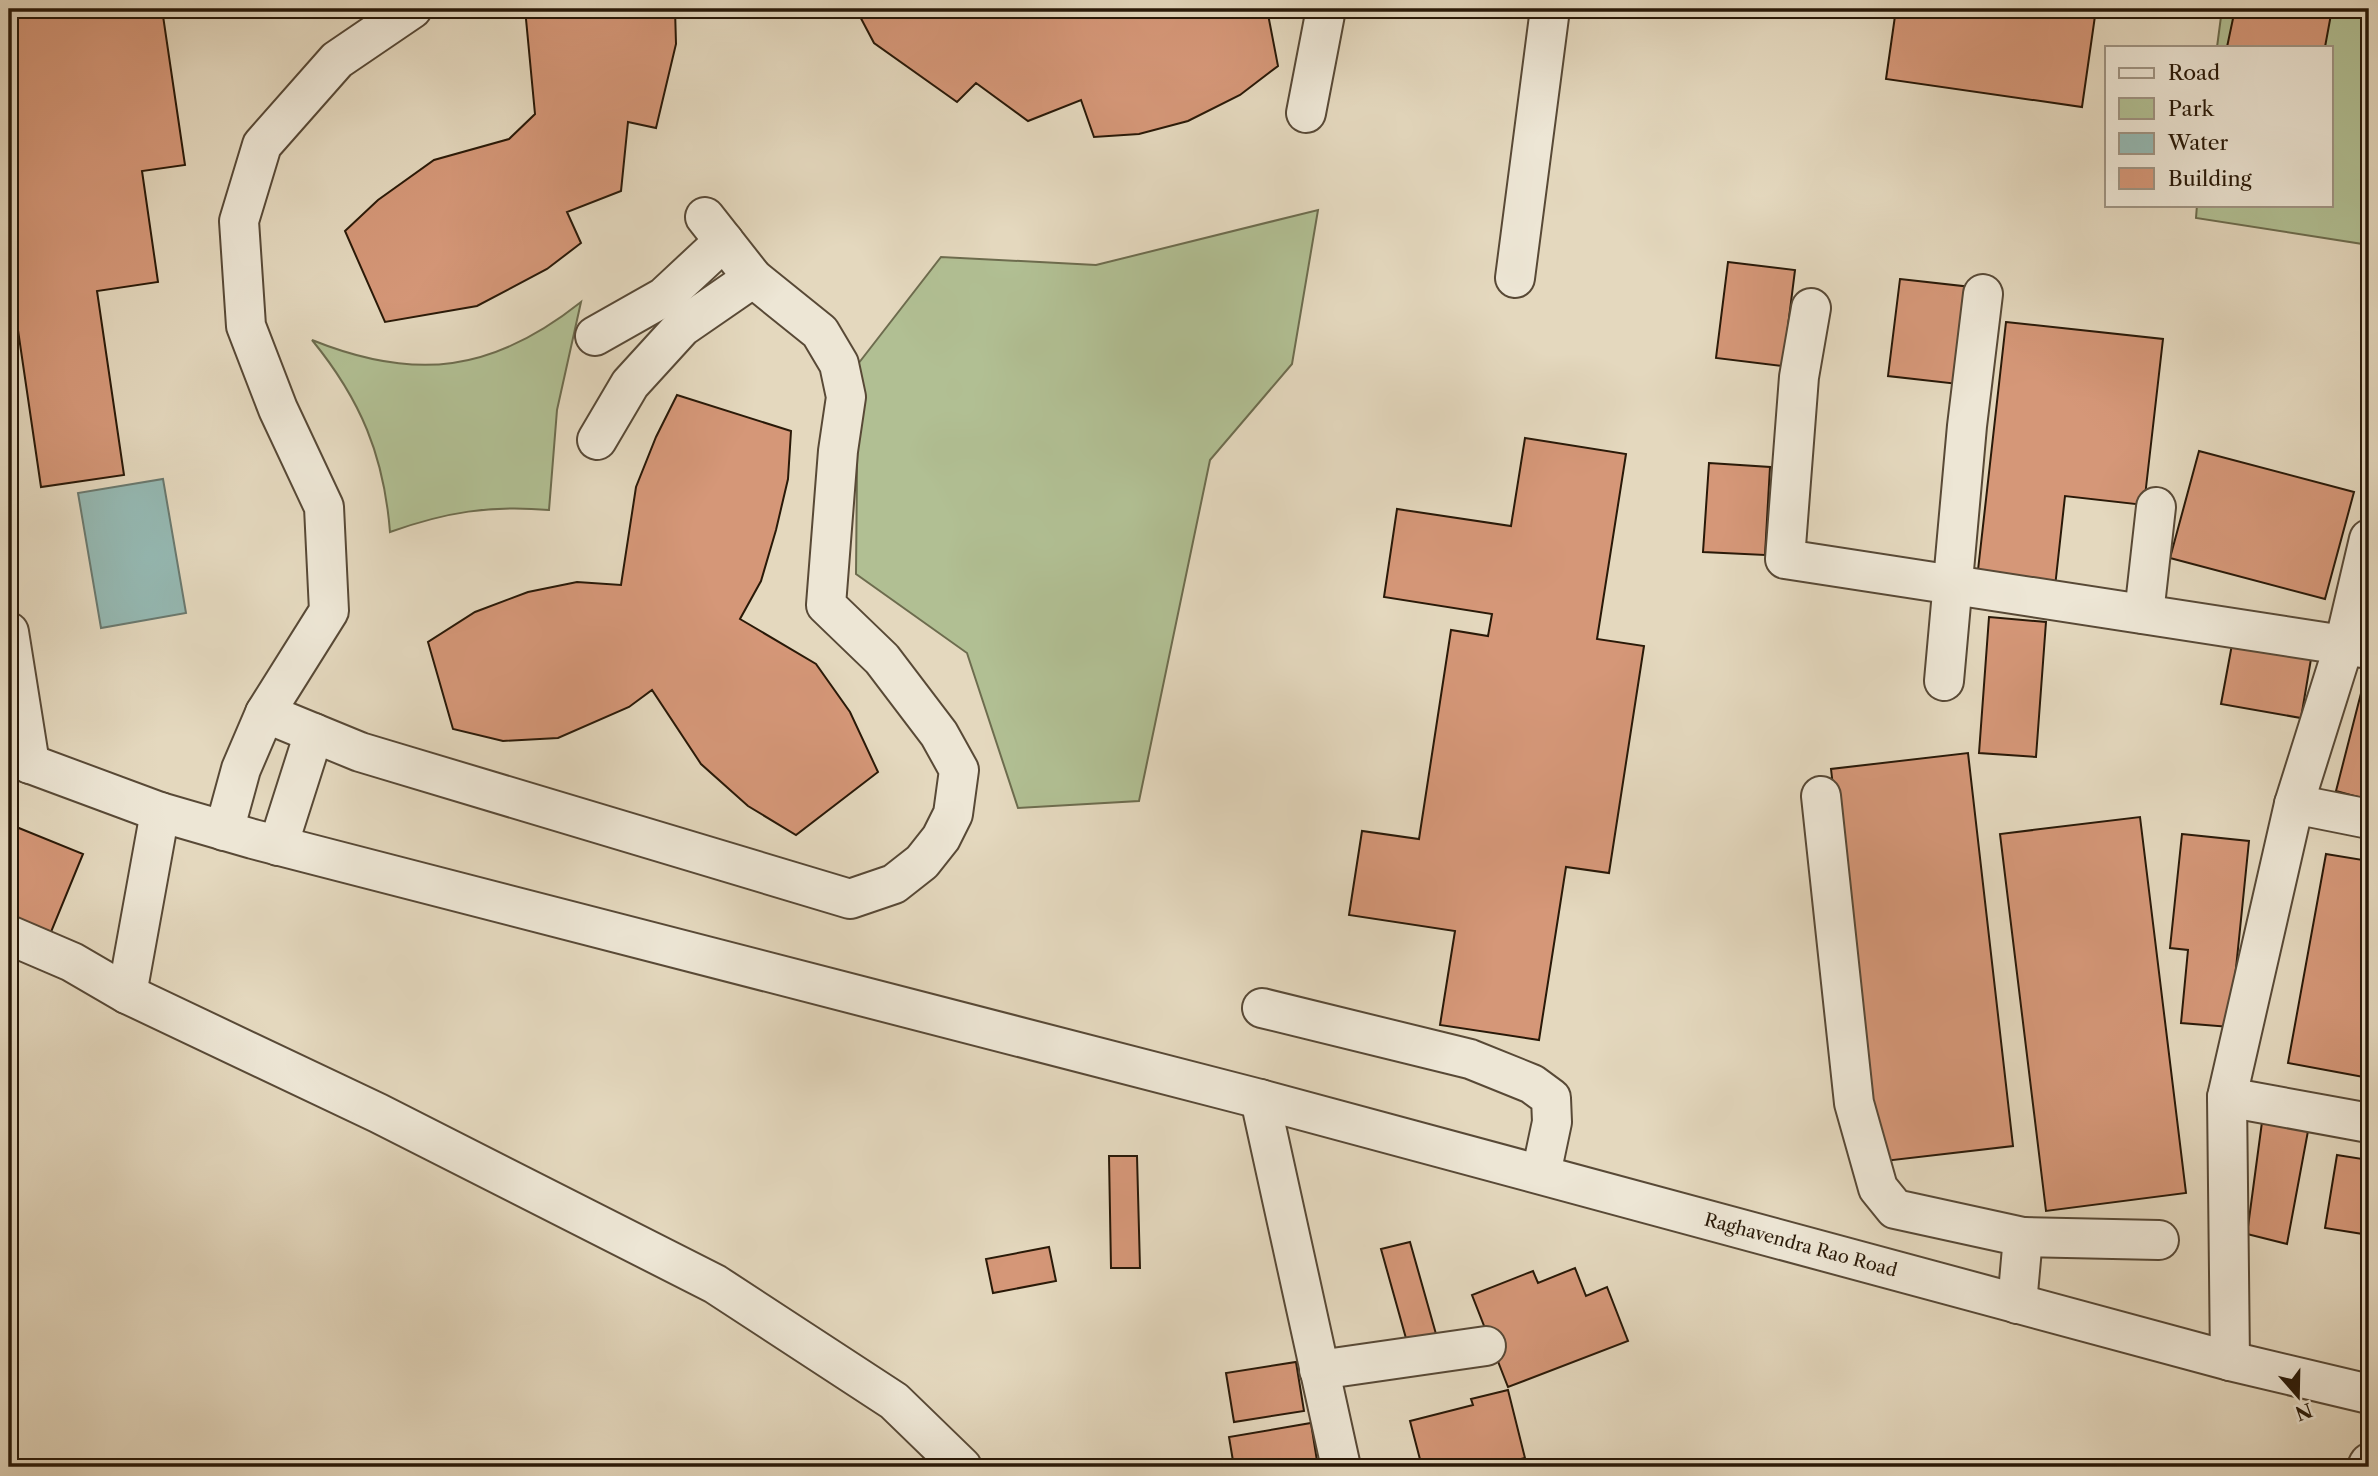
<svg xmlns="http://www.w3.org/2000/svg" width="2378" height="1476" font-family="'Libre Caslon Text',serif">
  <rect width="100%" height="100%" fill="#e4d8be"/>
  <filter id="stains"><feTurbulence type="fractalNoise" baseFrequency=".00286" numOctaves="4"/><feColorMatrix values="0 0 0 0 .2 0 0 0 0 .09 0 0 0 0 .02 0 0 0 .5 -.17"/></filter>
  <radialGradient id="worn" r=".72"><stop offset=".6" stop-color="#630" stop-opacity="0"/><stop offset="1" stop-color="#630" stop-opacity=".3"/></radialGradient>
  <path fill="#b1bf93" stroke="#6d6c4e" stroke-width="2" d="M2222 9H2369V245L2196 218 2197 205H2331V47H2217Z
    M1318 210 1292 364 1210 460 1139 801 1018 808 967 653 856 574 858 364 941 257 1096 265Z
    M581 302 557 410 549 510C490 505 446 512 390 532 384 456 361 400 312 340 416 382 493 372 581 302Z"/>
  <path fill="#95b9b3" stroke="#6a796f" stroke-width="2" d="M163 479 186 613 101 628 78 493Z"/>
  <path fill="#d59778" stroke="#291908" stroke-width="2" d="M9 9H162L185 165 142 171 158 282 97 291 124 475 41 487 9 269Z
    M529 9H675L676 44 656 128 628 122 621 191 567 212 581 243 547 269 477 306 385 322 345 231 378 200 434 160 509 139 535 114 526 19Z
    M856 9H1041L1043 12 1060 16 1076 9H1267L1278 66 1240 95 1188 121 1139 134 1094 137 1081 100 1028 121 976 83 957 102 874 43Z
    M1896 9H2096L2082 107 1886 79Z
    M2235 9H2332L2325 47H2227Z
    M1728 262 1795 270 1783 366 1716 358Z
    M1900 279 1971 287 1958 384 1888 376Z
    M2006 322 2163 339 2144 505 2065 496 2055 587 1977 579Z
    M677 395 791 431 788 479 776 530 761 581 740 619 816 664 850 712 878 772 796 835 748 806 701 764 652 690 629 707 558 738 503 741 453 729 428 642 475 612 528 592 577 582 621 585 636 487 656 437Z
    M1525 438 1626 454 1597 639 1644 646 1609 873 1566 867 1539 1040 1440 1025 1455 931 1349 915 1362 831 1419 839 1451 630 1488 636 1492 614 1384 597 1397 509 1511 526Z
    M2199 451 2354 492 2325 599 2170 558Z
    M1709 463 1770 467 1765 555 1703 552Z
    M1989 617 2046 622 2036 757 1979 753Z
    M2233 639 2312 653 2301 718 2221 704Z
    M2369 662V800L2336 791Z
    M1968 753 2013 1146 1876 1162 1831 769Z
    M2140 817 2186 1193 2046 1211 2000 834Z
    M9 824 83 854 51 932 9 915Z
    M2182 834 2249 841 2230 1027 2181 1023 2188 950 2170 948Z
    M2326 854 2369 861V1078L2288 1063Z
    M2262 1122 2308 1131 2287 1244 2247 1234Z
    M2337 1155 2369 1160V1235L2325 1228Z
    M1109 1156H1137L1140 1268H1111Z
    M1410 1242 1438 1341 1409 1349 1381 1249Z
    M1049 1247 1056 1281 993 1293 986 1259Z
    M1575 1268 1586 1296 1607 1287 1628 1341 1508 1387 1472 1295 1533 1271 1538 1283Z
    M1296 1362 1304 1411 1234 1422 1226 1373Z
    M1508 1390 1525 1458 1489 1467H1422L1410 1421 1473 1405 1471 1399Z
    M1311 1423 1318 1467H1234L1229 1437Z"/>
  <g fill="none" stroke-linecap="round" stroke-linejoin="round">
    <defs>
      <g id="minor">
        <path d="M1306 113 1326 9"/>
        <path d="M1515 278 1550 9"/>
        <path d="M1811 308 1799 377 1785 559 2369 649"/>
        <path d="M595 336 664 297 724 241"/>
        <path d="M597 440 630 384 682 327 753 278"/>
        <path d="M2144 614 2156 507"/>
        <path d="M9 632 30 764"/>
        <path d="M1944 681 1967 426 1983 294"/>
        <path d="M265 713 360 752 850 899 894 884 922 862 941 838 953 814 959 770 939 734 882 659 826 605 838 451 846 397 839 364 820 332 753 278 705 217"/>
        <path id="s1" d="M9 756 160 812 253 839 1260 1099 2230 1361 2369 1394"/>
        <path d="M1821 796 1854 1103 1878 1188 1895 1209 2023 1237 2017 1304"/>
        <path d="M2294 804 2369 819"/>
        <path d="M224 831 241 769 265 713 329 611 324 507 278 409 246 326 239 221 262 145 337 60 412 9"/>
        <path d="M278 846 314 733"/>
        <path d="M9 935 72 962 127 994 378 1113 715 1284 894 1401 962 1467"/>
        <path d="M127 994 160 812"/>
        <path d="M1262 1008 1470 1059 1532 1084 1551 1098 1552 1122 1541 1174"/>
        <path d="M2227 1097 2369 1123"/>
        <path d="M1260 1099 1341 1467"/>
        <path d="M2023 1237 2159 1240"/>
        <path d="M2230 1361 2227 1097 2294 804 2344 645 2369 539"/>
        <path d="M1319 1370 1486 1346"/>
        <path d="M2367 1467 2369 1463"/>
      </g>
    </defs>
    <use href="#minor" stroke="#584936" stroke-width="42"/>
    <use href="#minor" stroke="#ede6d5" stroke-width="38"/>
  </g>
  <g text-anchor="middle" stroke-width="5" stroke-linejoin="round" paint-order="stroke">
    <g font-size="18" fill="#291908" stroke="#ede6d5">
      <text dy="6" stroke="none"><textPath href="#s1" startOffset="1858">Raghavendra Rao Road</textPath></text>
    </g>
  </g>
  <rect width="2378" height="1476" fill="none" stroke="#e4d8be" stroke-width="35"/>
  <rect x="10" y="10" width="2357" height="1455" fill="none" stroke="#291908" stroke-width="3.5"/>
  <rect x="18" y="18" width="2343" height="1441" fill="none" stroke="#291908" stroke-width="2"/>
  <rect x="2105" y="46" width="228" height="161" fill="#ede6d5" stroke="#9f9483" stroke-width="2"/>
  <rect x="2119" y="68" width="35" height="10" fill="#ede6d5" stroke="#9f9483" stroke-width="2"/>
  <text x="2168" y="80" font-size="21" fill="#291908">Road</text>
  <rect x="2119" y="98" width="35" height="21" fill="#b1bf93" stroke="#9f9483" stroke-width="2"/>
  <text x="2168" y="116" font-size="21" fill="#291908">Park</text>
  <rect x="2119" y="133" width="35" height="21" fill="#95b9b3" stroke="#9f9483" stroke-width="2"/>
  <text x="2168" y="150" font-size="21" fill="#291908">Water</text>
  <rect x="2119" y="168" width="35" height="21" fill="#d59778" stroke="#9f9483" stroke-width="2"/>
  <text x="2168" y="186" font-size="21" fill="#291908">Building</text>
  <g transform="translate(2298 1396) rotate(160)" stroke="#ede6d5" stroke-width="5" paint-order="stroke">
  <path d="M0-5L12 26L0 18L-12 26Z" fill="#291908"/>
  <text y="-10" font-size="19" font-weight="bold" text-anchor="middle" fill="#291908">N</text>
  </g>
  <rect width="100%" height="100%" filter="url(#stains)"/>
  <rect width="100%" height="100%" fill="url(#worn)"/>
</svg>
